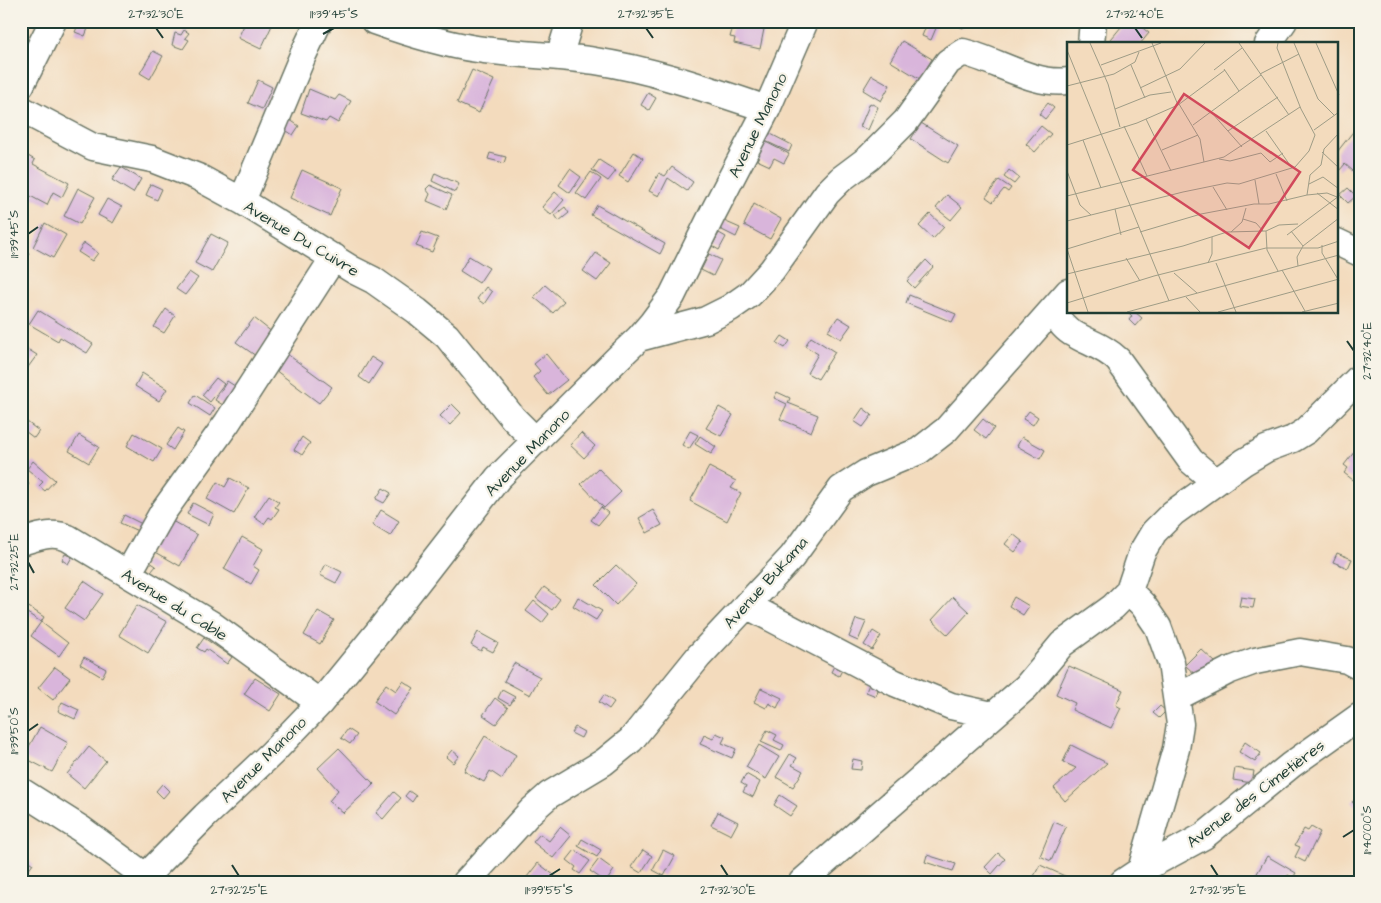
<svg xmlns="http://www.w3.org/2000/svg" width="1381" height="903" font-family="'Architects Daughter',sans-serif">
  <rect width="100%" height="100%" fill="#f7f3e8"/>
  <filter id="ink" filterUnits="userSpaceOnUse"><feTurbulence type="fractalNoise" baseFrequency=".02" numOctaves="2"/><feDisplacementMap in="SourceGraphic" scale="10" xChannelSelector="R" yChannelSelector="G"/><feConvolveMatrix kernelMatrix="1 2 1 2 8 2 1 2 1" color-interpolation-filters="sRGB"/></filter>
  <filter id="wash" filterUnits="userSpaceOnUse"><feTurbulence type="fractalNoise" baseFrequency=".0096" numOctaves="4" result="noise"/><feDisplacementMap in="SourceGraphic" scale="20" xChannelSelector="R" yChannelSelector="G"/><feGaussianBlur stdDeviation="1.12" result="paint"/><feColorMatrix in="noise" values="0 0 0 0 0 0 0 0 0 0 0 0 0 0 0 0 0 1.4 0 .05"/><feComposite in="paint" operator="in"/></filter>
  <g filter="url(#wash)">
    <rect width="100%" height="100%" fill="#f3dbbd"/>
    <g id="blocks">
      <path fill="#d9b5db" d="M246 21H274L261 49 238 38Z
        M928 21H939L931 40 922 36Z
        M948 21H966L963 28Z
        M1126 21H1134L1149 33 1140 44H1107Z
        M1141 21H1154L1152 26Z
        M79 23 89 26 85 36 75 32Z
        M734 23 764 29 760 49 734 43 735 38 730 37Z
        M184 30 189 33 185 38 189 40 183 49 172 45 175 33 181 35Z
        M902 41 932 59 920 79 890 61Z
        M153 51 163 56 150 79 140 73Z
        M472 70 494 80 479 113 457 103Z
        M872 75 890 85 881 101 863 90Z
        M258 80 272 87 262 109 248 103Z
        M309 89 335 100 339 95 351 101 338 123 329 118 326 122 301 113Z
        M648 93 656 98 649 110 641 105Z
        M870 103 878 107 868 130 860 127Z
        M1048 103 1054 108 1045 119 1039 114Z
        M281 114 299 126 293 135 275 123Z
        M921 123 958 146 948 163 911 139Z
        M1041 126 1051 134 1035 152 1026 144Z
        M1356 128 1360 131V162L1353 171 1345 164 1339 171 1337 152Z
        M765 131 792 145 789 152 761 139Z
        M760 139 789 154 784 163 774 158 770 166 757 160 760 154 754 151Z
        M21 152 35 160 33 164 69 183 62 197 53 192 47 205 21 191Z
        M634 152 643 158 628 182 619 176Z
        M490 153 506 157 504 163 488 159Z
        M599 160 616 171 608 181 592 170Z
        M121 167 141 179 133 193 112 180Z
        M672 167 693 182 687 191 668 178 659 196 649 191 659 173 665 176Z
        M570 169 581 177 570 193 559 185Z
        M302 170 342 188 330 216 290 198Z
        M1009 170 1019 178 1014 184 1004 177Z
        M591 172 601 179 586 200 576 193Z
        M435 173 459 184 455 192 432 181Z
        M999 180 1011 188 1008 192 1004 189 993 202 986 197Z
        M151 184 162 189 157 200 146 195Z
        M430 185 452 195 446 209 427 201 430 194 426 189Z
        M78 188 95 197 80 224 64 216Z
        M1348 188 1356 196 1348 203 1340 195Z
        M555 192 564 200 551 215 542 207Z
        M947 195 962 207 951 220 936 208Z
        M107 199 122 207 113 223 98 215Z
        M754 204 781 219 770 239 744 225Z
        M597 205 665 244 660 254 591 215Z
        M565 207 569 213 559 221 555 215Z
        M930 214 944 227 933 239 919 226Z
        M724 221 740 228 736 237 720 229Z
        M45 223 66 235 53 258 33 247Z
        M422 232 438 238 432 252 416 246Z
        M719 233 726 237 719 250 712 246Z
        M211 234 228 243 212 272 195 263Z
        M84 243 98 253 92 261 78 252Z
        M21 250 29 254 22 264H21Z
        M596 253 611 263 597 281 583 271Z
        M709 254 721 260 713 276 701 270Z
        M469 256 489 268 479 283 460 271Z
        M926 260 933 267 914 288 907 281Z
        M189 272 198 278 185 295 176 289Z
        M545 285 564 301 553 313 534 297Z
        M486 287 492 292 484 304 477 299Z
        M909 295 956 314 952 322 906 303Z
        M166 309 175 316 164 333 154 327Z
        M38 310 93 344 87 353 60 337 58 341 29 324Z
        M1128 312H1135L1142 318 1135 326 1129 320 1132 316Z
        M838 317 851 325 841 339 828 331Z
        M254 318 273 333 256 356 236 342Z
        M782 336 790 341 785 348 777 343Z
        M811 337 835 352 818 379 807 373 818 354 805 346Z
        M21 345 37 355 23 374 21 373Z
        M287 354 332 387 319 403 275 370Z
        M546 354 567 380 548 395 533 377 540 371 534 364Z
        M371 357 382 364 369 384 359 377Z
        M142 373 167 389 159 401 135 386Z
        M216 378 224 384 210 402 202 395Z
        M227 381 238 388 226 407 215 400Z
        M777 392 790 398 788 403 818 415 811 432 780 419 787 404 774 398Z
        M195 395 215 408 210 416 190 403Z
        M452 404 461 413 450 425 440 416Z
        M719 407 733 415 721 436 706 428Z
        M863 408 872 415 863 427 854 421Z
        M1029 411 1038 417 1033 425 1023 419Z
        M23 419 39 431 34 438 21 428Z
        M983 419 994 428 986 439 974 430Z
        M178 428 184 432 173 450 166 445Z
        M690 431 698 435 689 449 682 445Z
        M134 433 162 449 154 462 127 446Z
        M581 433 595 446 584 458 570 445Z
        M79 435 99 447 89 463 69 451Z
        M700 436 716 447 711 454 695 444Z
        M302 437 310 443 302 455 294 450Z
        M1022 437 1045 450 1040 459 1017 446Z
        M1355 451 1360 455V477L1357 475 1353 480 1344 473 1348 468 1344 465Z
        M33 461 55 480 45 491 39 486 43 482 27 469Z
        M709 467 736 481 731 488 741 493 727 521 690 501Z
        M598 468 621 492 604 508 581 484Z
        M21 478 29 484 21 493Z
        M230 478 249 488 234 514 207 499 217 482 225 487Z
        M383 488 391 493 384 503 376 499Z
        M269 495 279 502 275 507 279 509 272 519 269 517 264 524 254 517Z
        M193 503 214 514 209 525 187 514Z
        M601 507 608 513 598 525 591 520Z
        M381 510 399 521 390 536 372 525Z
        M653 510 662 525 647 533 639 518Z
        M124 515 144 525 140 532 120 523Z
        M165 517 197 535 180 566 147 547Z
        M1013 534 1023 542 1015 552 1005 544Z
        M242 537 263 549 253 566 259 570 251 584 224 569Z
        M1337 553 1352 559 1348 568 1333 562Z
        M65 554 72 557 68 564 62 560Z
        M147 560 156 566 151 572 143 566Z
        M326 564 342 572 336 583 320 575Z
        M616 565 636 584 616 605 596 585Z
        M84 581 103 594 84 621 65 608Z
        M544 587 560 599 552 610 536 598Z
        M578 597 602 611 596 620 573 606Z
        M953 597 969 612 948 635 932 620Z
        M1014 597 1029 606 1023 615 1009 606Z
        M1241 597 1255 599 1253 608 1239 606Z
        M534 601 549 614 542 623 526 611Z
        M21 602 44 617 41 622 21 609Z
        M137 605 167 622 148 653 119 635Z
        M318 611 334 620 320 644 304 635Z
        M856 619 866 622 858 641 849 637Z
        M41 622 68 643 59 656 31 636Z
        M873 631 881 636 872 650 864 645Z
        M478 632 498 643 493 652 483 647 481 651 471 645Z
        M204 638 232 657 227 664 206 649 204 652 197 648Z
        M1201 649 1216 663 1200 679 1185 665Z
        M84 657 106 669 102 677 80 664Z
        M836 662 844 666 839 676 831 672Z
        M514 663 540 677 530 695 504 681Z
        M1069 666 1123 690 1116 705 1121 708 1111 728 1072 710 1075 703 1056 694Z
        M55 667 70 678 53 700 38 688Z
        M255 678 281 694 270 711 244 694Z
        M403 681 414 688 394 715 374 701 386 684 396 691Z
        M870 681 880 684 876 696 866 692Z
        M761 688 782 698 777 708 769 703 766 708 754 702Z
        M502 690 515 697 510 705 498 698Z
        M604 695 614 702 609 709 599 702Z
        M495 698 508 708 496 724 483 715Z
        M62 702 79 710 75 719 58 711Z
        M1160 706 1166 711 1159 718 1153 713Z
        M40 727 68 743 52 772 23 757Z
        M575 727 584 732 581 738 571 733Z
        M348 729 357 735 350 744 341 738Z
        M767 730 777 735 774 740 784 745 781 751 761 742Z
        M716 733 725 737 722 743 736 749 732 758 700 744 704 735 713 739Z
        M485 736 516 755 502 779 490 771 484 782 464 771Z
        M1245 742 1261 753 1255 762 1239 752Z
        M759 745 779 757 766 779 746 767Z
        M1071 745 1107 763 1065 801 1054 788 1076 768 1063 762Z
        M89 747 106 761 84 788 67 774Z
        M339 748 374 784 343 813 329 801 338 790 318 768Z
        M452 750 459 756 453 763 446 757Z
        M790 754 797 758 792 765 803 771 793 787 776 777Z
        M853 759 862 761 861 770 851 769Z
        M1235 768 1254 771 1252 783 1233 780Z
        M746 774 760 782 753 797 743 792 746 786 741 783Z
        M162 784 169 791 163 798 156 791Z
        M409 791 416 796 412 802 405 796Z
        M394 792 401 798 383 819 376 813Z
        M780 795 797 806 790 816 774 805Z
        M1360 795V807L1358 808 1352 802Z
        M718 812 738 822 731 835 711 825Z
        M1054 822 1066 827 1051 861 1040 856Z
        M560 827 571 836 553 858 533 842 540 834 549 841Z
        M1311 827 1320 832 1305 862 1295 857 1300 847 1295 845 1304 829 1308 831Z
        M582 839 601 850 597 857 578 846Z
        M575 850 590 861 580 874 574 870 576 867 567 860Z
        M643 850 652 856 641 873 631 867Z
        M663 850 675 856 664 876 653 870Z
        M21 852 26 855 24 858 33 864 21 881Z
        M998 853 1005 859 992 874 985 867Z
        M927 855 956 864 953 871 925 862Z
        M1267 856 1296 873 1293 878 1288 875 1284 882H1252Z
        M599 859 614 870 606 882 590 871Z
        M538 863 563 882H523Z
        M1040 865 1067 877 1064 882H1040L1033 878Z"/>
    </g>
  </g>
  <g filter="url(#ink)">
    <use href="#blocks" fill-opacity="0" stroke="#697464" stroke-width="1"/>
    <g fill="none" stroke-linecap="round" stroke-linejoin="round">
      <defs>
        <path id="minor" d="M374 21C408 33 442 44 477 49 516 55 556 55 595 61 654 70 710 90 767 109
          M1091 44 1093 21
          M1268 44 1284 21
          M559 57 570 21
          M21 85 53 21
          M21 109 93 147 152 159 198 177 242 201 353 270 373 280 417 311 447 336 513 418 536 441
          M242 201 303 55 319 21
          M1337 242 1360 253
          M1052 311C1058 319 1064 329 1074 334 1089 343 1105 347 1118 360L1191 461 1216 482
          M639 338 706 320 730 308 750 294 772 270 827 193 841 179 869 158 906 121 948 62 963 52C996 60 1035 86 1068 81
          M21 542C38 537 52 531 68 538L211 624 320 703
          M128 574 163 512 227 423 334 257
          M1129 591 1143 605 1158 627 1171 663 1180 724 1176 749 1141 870
          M746 605 895 683 951 706 992 715
          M1177 697 1228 671 1255 661 1300 652 1347 660 1360 667
          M21 791 81 829 145 876
          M140 882 205 816 272 753 320 703 383 626 498 478 618 358 639 338 652 323 672 296 713 213 767 109 805 21
          M466 882 531 811 549 795 604 762 631 740 699 656 792 557 841 489 866 473 919 451 946 430 1068 292
          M802 882 1026 687 1062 644 1113 607 1129 591 1142 552 1154 532 1173 513 1244 462 1266 449 1293 439 1306 431 1360 377
          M1123 882 1141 870 1204 836 1291 765 1360 716"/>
      </defs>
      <use href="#minor" stroke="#697464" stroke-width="29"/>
      <use href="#minor" stroke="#fff" stroke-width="26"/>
    </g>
  </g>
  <path fill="none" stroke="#1f3d34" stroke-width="2" d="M156 28 163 38M646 28 653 38M1135 28 1142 38M323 34 334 28M28 234 38 227M1347 341 1354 351M28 562 34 573M28 731 38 724M1343 837 1354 830M232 865 239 876M721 865 728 876M1211 865 1218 876M549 876 560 869"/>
  <g text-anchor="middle" stroke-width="4.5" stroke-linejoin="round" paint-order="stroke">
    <g font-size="16" fill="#1f3d34" stroke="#f7f3e8">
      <text transform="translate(757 125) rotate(-64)" y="6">Avenue Manono</text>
      <text transform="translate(302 238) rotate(31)" y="6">Avenue Du Cuivre</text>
      <text transform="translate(527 452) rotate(-46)" y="6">Avenue Manono</text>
      <text transform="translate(765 582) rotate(-48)" y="6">Avenue Bukama</text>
      <text transform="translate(175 604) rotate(32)" y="6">Avenue du Cable</text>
      <text transform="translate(263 759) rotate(-45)" y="6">Avenue Manono</text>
      <text transform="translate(1255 793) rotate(-37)" y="6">Avenue des Cimetières</text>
    </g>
  </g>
  <g transform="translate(1067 42)">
    <rect width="271" height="271" fill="#f3dbbd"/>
    <path fill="none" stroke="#9e9c86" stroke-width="1" d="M23 1 41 42 53 85M85 1 111 63M172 1 222 73M227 1 251 57 267 73M249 1 272 53M0 8 102 259M34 23 94 1M64 23 78 56M157 27 172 49M147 28 175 6M193 32 232 12M0 44 47 32 68 20 72 10M73 46 113 27 138 1M112 62 133 97 137 120M48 67 83 53 104 50M145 71 175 105M79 77 104 129M126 83 194 33M57 84 80 134M247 88 272 70M161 89 211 55M199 89 225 126M16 98 34 146M0 103 70 81 111 63 158 28M95 108 131 93M255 110 272 126M152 117 163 119 194 111 203 120 216 111M0 129 13 163 24 173M209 132 220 159M188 138 192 162M242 142 256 135 272 147M146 145 160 168M250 151 272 168M240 153 260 151 270 155M0 154 157 115 233 65M48 167 54 193M176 177 189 181 196 189M0 179 116 150 160 141 172 142 228 125 242 109 248 93 234 67 210 6 211 1M199 189 200 208 211 229M224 189 236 204M73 190 134 172 187 162H202L240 153 243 133 254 123 257 107 272 91M164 190 175 180 179 166M220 193 272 154M255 203V211L272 239M0 207 72 185M0 207 21 270M59 216 73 239M141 221 145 212V195M149 221 169 270M231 224 230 215 236 204 272 176M215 228 238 269M107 231 130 251M0 232 116 204 160 190 199 189 212 183 231 182M119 255 133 270M0 261 87 234 199 206H251L272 199M60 270 272 213M151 270 272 237M235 270 272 261"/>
    <path fill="#d1495b" fill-opacity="0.15" stroke="#d1495b" stroke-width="2.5" d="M117 52 233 130 182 206 66 128Z"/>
    <rect width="271" height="271" fill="none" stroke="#1f3d34" stroke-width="2.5"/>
  </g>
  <rect width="1381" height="903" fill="none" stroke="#f7f3e8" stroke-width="55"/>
  <rect x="28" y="28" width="1326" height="848" fill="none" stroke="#1f3d34" stroke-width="2"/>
  <g font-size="12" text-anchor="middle" fill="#1f3d34">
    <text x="156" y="18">27°32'30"E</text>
    <text x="334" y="18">11°39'45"S</text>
    <text x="646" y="18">27°32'35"E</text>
    <text x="1135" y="18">27°32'40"E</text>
    <text transform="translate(14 234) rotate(-90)" y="4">11°39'45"S</text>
    <text transform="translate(1367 351) rotate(-90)" y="4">27°32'40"E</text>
    <text transform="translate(14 562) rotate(-90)" y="4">27°32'25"E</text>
    <text transform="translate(14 731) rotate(-90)" y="4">11°39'50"S</text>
    <text transform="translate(1367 830) rotate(-90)" y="4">11°40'00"S</text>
    <text x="239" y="894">27°32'25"E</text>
    <text x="549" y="894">11°39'55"S</text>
    <text x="728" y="894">27°32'30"E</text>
    <text x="1218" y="894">27°32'35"E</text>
  </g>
</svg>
